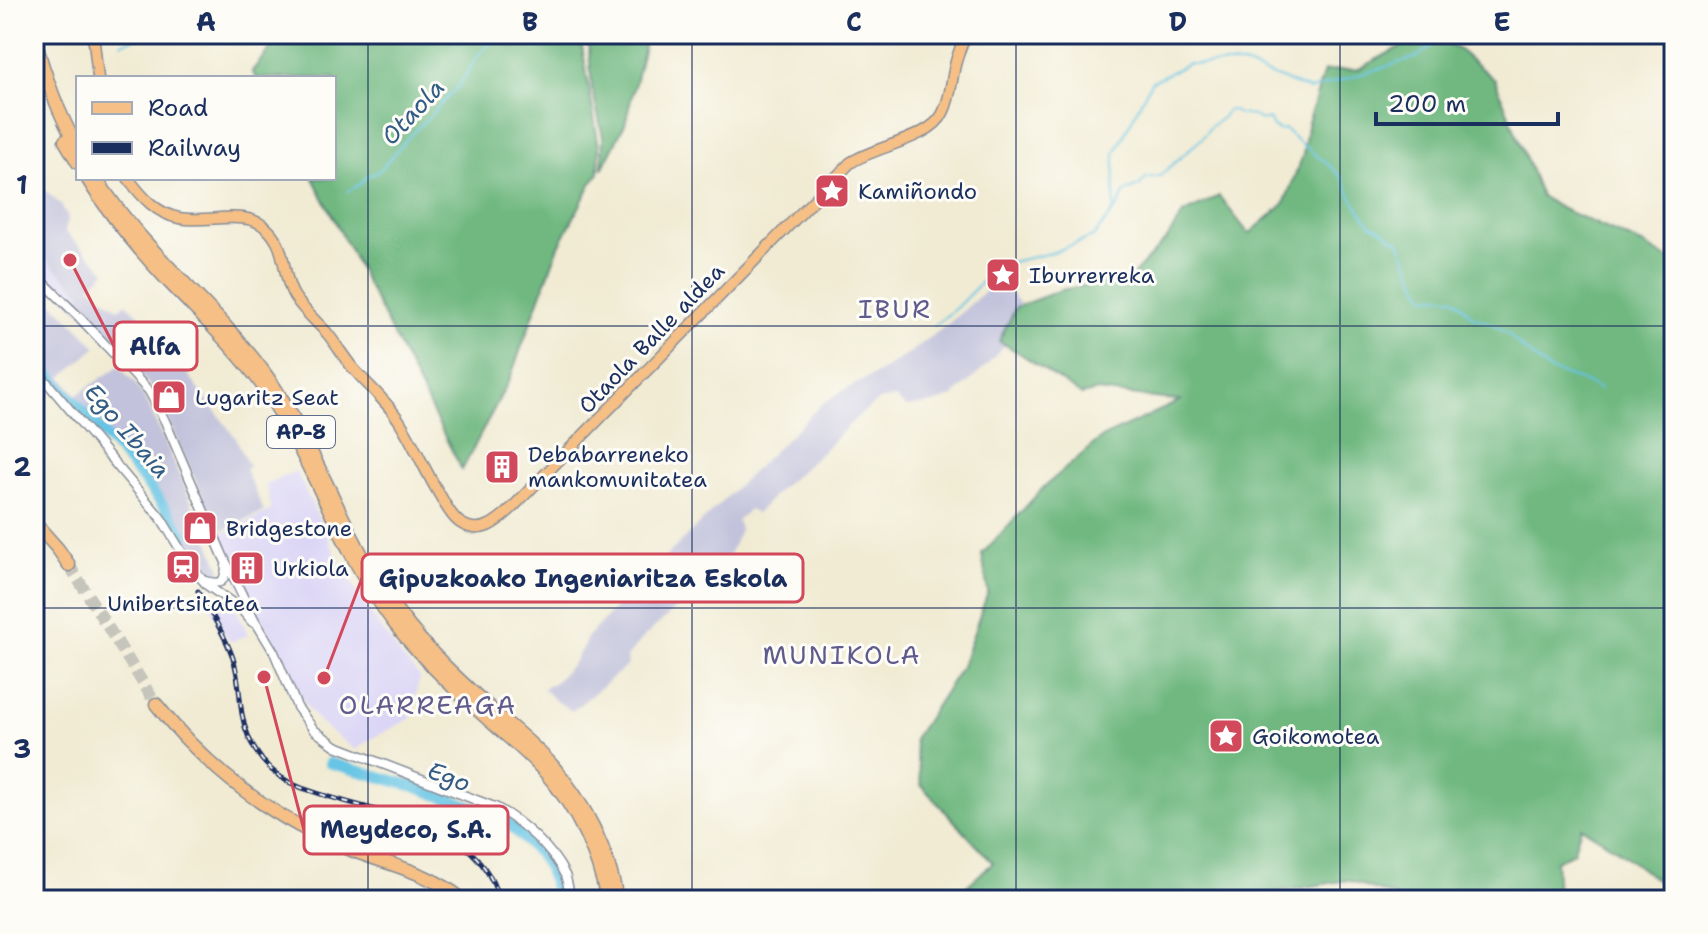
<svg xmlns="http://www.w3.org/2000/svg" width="1708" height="934" font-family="'Shantell Sans',sans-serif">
  <rect width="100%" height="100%" fill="#fdfcf7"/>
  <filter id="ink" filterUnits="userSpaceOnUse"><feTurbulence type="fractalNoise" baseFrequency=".0125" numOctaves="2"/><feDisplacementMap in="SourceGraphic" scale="16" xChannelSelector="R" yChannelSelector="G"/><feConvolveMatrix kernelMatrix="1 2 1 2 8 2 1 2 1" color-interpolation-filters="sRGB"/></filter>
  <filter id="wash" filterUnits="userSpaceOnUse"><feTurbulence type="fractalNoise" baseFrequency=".006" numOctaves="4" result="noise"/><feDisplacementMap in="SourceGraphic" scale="32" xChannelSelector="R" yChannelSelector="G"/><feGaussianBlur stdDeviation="1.8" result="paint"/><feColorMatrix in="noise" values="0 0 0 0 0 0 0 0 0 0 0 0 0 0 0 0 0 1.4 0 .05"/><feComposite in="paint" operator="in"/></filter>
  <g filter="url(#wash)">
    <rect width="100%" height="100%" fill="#f1ebd3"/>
    <path fill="#dcd6f6" d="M37 251 82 294 72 304 34 267V254Z
      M296 471 343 569 377 623 401 656 420 677 410 719 371 739 355 750 321 724 310 711 299 693 288 664 240 586 216 536 271 510 266 484Z
      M207 588 237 610 248 635 230 642 202 592Z"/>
    <path fill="#c2c2dc" d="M34 180 61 205 68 217 65 232 106 271 86 291 91 287 119 309 126 303 143 318 171 350 200 391 236 438 249 467 245 469 264 511 219 532 155 392 114 344 72 304 82 294 37 251 34 253Z
      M34 284 97 347 62 377 77 395 119 366 134 382 146 400 222 571 220 578 210 580 207 576 182 542 188 538 167 503 155 488 63 383H59L34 356V332L38 328 34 321Z
      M992 285 1011 294 1019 302 1025 323 980 372 952 397 933 403 906 407 895 398 879 400 854 420 822 452 782 487 756 514 749 510 737 520 740 530 724 566 645 636 627 657 628 665 572 711 555 700 543 689 556 681 573 663 584 645 587 637 651 571 823 403 848 388 878 373 912 351 948 324Z"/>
    <path fill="#6fb880" stroke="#45746f" stroke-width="2" d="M282 34H580L599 147V173L591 184 559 246 510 378 462 470 313 178H334V78H256L252 71Z
      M584 34H647L625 124 602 169 603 137 592 87 589 49Z
      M1422 35 1458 49 1495 80 1541 196 1560 208 1644 245 1674 263V893L1616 849 1581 827 1573 852 1556 861 1558 900H1405L1348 880 1228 900H951L993 863 921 785 914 739 962 666 988 592 982 554 1044 487 1101 438 1180 401 1098 391 1081 395 1021 354 999 341 1016 307 1061 290 1131 277 1166 240 1183 214 1219 196 1249 234 1284 204 1303 155 1307 126 1324 71 1359 69Z"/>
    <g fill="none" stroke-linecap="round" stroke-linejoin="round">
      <path stroke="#66c4e4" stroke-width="2" d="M496 36 497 34
        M121 43 152 34
        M348 191 359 185 367 176 376 173 382 168 403 143 459 86 479 54 490 43
        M1114 210 1115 153 1151 82 1187 64H1241L1310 90 1417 57 1447 34
        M934 326 957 307 998 265 1051 253 1093 237 1118 206 1125 192 1140 185 1146 178 1160 176 1202 138 1210 127 1223 117 1227 111 1232 110 1238 114 1254 116 1262 121 1269 119 1273 127 1279 130 1285 129C1301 147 1326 159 1342 178 1347 185 1349 193 1353 200 1359 209 1365 217 1371 225 1384 227 1389 238 1399 241 1403 252 1409 262 1413 273 1417 282 1419 289 1426 297L1439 296 1455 298 1473 317 1493 324 1508 334 1523 349 1549 370 1583 381 1600 389"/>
      <path stroke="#66c4e4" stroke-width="11" d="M34 357C85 416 142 470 184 536
        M330 763 416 787 484 812 508 823 541 856 548 867 559 900"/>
    </g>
  </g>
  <g filter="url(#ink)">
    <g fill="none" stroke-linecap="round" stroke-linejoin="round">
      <path stroke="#c6c5bc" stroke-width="12" stroke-dasharray="12 6" stroke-linecap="butt" d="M69 565 156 704"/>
      <defs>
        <path id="minor" d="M34 273 79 317 149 391 165 421 223 556 254 619 274 652 297 707 314 730 336 746 497 808C522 822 552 848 565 875 568 883 569 892 571 900
          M34 367 161 518 191 567 208 586 240 608 252 622
          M205 581C221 585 225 583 226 566"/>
        <path id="major" d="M90 34 94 42 98 78
          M128 178C141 196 157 214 179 218 215 225 257 201 278 244 286 261 284 280 294 296 303 310 316 321 327 333 336 344 343 356 352 367 368 386 387 401 400 422 415 446 426 473 441 497 446 506 451 516 459 522 480 537 497 522 512 508L850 163C875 146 931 139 943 113 950 100 951 84 954 70 956 58 961 46 966 34"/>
        <path id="highway" d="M34 35C44 74 58 113 78 148
          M65 141 78 163
          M87 178C110 216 139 250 169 282 201 316 235 347 262 385 314 460 339 550 394 623 422 659 456 691 491 722 509 738 528 753 544 771 576 807 598 853 607 900
          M96 178C143 252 214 304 266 375 319 448 343 539 398 612 427 651 463 684 499 716 517 732 536 747 552 765 585 803 609 851 617 900
          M34 522 58 549 69 565
          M156 704C207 769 274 820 351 850 390 865 431 873 463 900"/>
      </defs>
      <use href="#minor" stroke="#868d98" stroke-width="11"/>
      <use href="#major" stroke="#868d98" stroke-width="13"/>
      <use href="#highway" stroke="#868d98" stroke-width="15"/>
      <use href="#minor" stroke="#fff" stroke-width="8"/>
      <use href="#major" stroke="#f5bf86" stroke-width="10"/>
      <use href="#highway" stroke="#f5bf86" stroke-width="12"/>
      <defs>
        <path id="rail" d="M198 591C210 612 225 634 233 658 239 676 239 695 242 714 248 749 269 776 302 788 330 798 359 805 387 813 437 828 484 843 499 900"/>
      </defs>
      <use href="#rail" stroke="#1b2f5e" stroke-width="5"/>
      <use href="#rail" stroke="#fdfcf7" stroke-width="2" stroke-dasharray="6" stroke-linecap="butt"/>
    </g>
  </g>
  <path fill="none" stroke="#1b2f5e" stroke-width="2" stroke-opacity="0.55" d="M368 34V900M692 34V900M1016 34V900M1340 34V900M34 326H1674M34 608H1674"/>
  <defs>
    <symbol id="sight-square" viewBox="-11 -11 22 22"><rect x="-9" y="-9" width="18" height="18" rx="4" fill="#d1495b" stroke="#fdfcf7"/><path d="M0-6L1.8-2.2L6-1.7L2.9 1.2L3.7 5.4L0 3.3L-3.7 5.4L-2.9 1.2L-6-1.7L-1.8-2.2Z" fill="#fff"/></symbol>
    <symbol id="shop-square" viewBox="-11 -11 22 22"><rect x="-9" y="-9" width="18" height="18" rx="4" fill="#d1495b" stroke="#fdfcf7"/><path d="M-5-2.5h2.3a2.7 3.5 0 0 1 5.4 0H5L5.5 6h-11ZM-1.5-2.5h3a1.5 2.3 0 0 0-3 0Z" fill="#fff"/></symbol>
    <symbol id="building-square" viewBox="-11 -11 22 22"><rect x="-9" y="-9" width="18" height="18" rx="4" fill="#d1495b" stroke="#fdfcf7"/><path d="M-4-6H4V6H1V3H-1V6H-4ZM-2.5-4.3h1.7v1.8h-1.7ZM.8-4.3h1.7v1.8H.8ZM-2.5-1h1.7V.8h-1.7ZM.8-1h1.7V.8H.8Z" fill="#fff"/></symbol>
    <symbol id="station-square" viewBox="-11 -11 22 22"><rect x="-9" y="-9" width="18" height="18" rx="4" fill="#d1495b" stroke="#fdfcf7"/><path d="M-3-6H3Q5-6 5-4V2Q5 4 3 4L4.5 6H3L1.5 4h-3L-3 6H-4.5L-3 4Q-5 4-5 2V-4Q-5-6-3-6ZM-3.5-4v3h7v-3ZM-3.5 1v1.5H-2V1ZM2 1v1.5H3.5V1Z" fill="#fff"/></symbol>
  </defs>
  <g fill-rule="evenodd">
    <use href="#sight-square" x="812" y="171" width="40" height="40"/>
    <use href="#sight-square" x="983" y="255" width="40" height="40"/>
    <use href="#shop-square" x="149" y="377" width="40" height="40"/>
    <use href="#building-square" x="482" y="447" width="40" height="40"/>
    <use href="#shop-square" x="180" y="508" width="40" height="40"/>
    <use href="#station-square" x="163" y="547" width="40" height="40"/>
    <use href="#building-square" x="227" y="548" width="40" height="40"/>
    <use href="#sight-square" x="1206" y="716" width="40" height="40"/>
  </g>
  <g text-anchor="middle" stroke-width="6" stroke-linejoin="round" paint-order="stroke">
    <rect fill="#fdfcf7" stroke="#5f6c8c" stroke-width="2" x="267" y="416" width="68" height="32" rx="6"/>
    <g font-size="20" font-weight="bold" fill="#1b2f5e">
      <text x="301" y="439">AP-8</text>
    </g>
    <g font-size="22" fill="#1b2f5e" stroke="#fdfcf7" text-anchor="start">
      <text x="858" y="199">Kamiñondo</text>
      <text x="1029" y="283">Iburrerreka</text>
      <text x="195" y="405">Lugaritz Seat</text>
      <text x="528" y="462">Debabarreneko<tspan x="528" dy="25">mankomunitatea</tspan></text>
      <text x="226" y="536">Bridgestone</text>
      <text x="273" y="576">Urkiola</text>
      <text x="183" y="611" text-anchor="middle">Unibertsitatea</text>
      <text x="1252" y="744">Goikomotea</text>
    </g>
    <g font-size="22" fill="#1b2f5e" stroke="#fdfcf7">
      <text transform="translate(651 338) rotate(-46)" y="8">Otaola Balle aldea</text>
    </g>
    <g font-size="24" font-style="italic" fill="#325c86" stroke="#fdfcf7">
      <text transform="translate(413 112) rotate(-47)" y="8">Otaola</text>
      <text transform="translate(127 431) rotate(49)" y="8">Ego Ibaia</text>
      <text transform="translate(449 777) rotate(21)" y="8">Ego</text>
    </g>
    <g font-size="26" letter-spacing="2" fill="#5f5b8d" stroke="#fdfcf7">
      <text x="895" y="318">IBUR</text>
      <text x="842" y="664">MUNIKOLA</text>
      <text x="428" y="714">OLARREAGA</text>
    </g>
  </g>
  <path fill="none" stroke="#d1495b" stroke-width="3" d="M70 260L114 346M324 678L362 578M264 677L304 830"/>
  <g fill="#d1495b" stroke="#fdfcf7" stroke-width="3">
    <circle cx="70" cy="260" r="8"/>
    <circle cx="324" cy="678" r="8"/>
    <circle cx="264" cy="677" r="8"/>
  </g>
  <g fill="#fdfcf7" stroke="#d1495b" stroke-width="3">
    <rect x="114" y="322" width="83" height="48" rx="8"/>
    <rect x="362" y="554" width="441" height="48" rx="8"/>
    <rect x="304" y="806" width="204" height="48" rx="8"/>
  </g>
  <g font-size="24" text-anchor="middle" font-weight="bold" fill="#1b2f5e">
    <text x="155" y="355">Alfa</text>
    <text x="583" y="587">Gipuzkoako Ingeniaritza Eskola</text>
    <text x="406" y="838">Meydeco, S.A.</text>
  </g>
  <rect width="1708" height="934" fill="none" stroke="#fdfcf7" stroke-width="88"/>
  <rect x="76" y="76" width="260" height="104" fill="#fdfcf7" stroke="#a3aaba" stroke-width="2"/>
  <rect x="92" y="102" width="40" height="12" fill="#f5bf86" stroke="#a3aaba" stroke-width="2"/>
  <text x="148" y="116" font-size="24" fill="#1b2f5e">Road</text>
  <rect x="92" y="142" width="40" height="12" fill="#1b2f5e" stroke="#a3aaba" stroke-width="2"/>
  <text x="148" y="156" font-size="24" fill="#1b2f5e">Railway</text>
  <path d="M1376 112v12h182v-12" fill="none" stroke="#1b2f5e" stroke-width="4"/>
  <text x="1388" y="112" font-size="24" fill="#1b2f5e" stroke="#fdfcf7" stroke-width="6" paint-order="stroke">200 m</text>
  <rect x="44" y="44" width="1620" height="846" fill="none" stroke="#1b2f5e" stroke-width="3"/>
  <g font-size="26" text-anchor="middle" font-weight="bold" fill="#1b2f5e">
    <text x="206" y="31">A</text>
    <text x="530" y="31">B</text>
    <text x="854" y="31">C</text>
    <text x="1178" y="31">D</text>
    <text x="1502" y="31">E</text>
    <text x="22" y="194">1</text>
    <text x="22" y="476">2</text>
    <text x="22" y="758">3</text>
  </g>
</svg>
